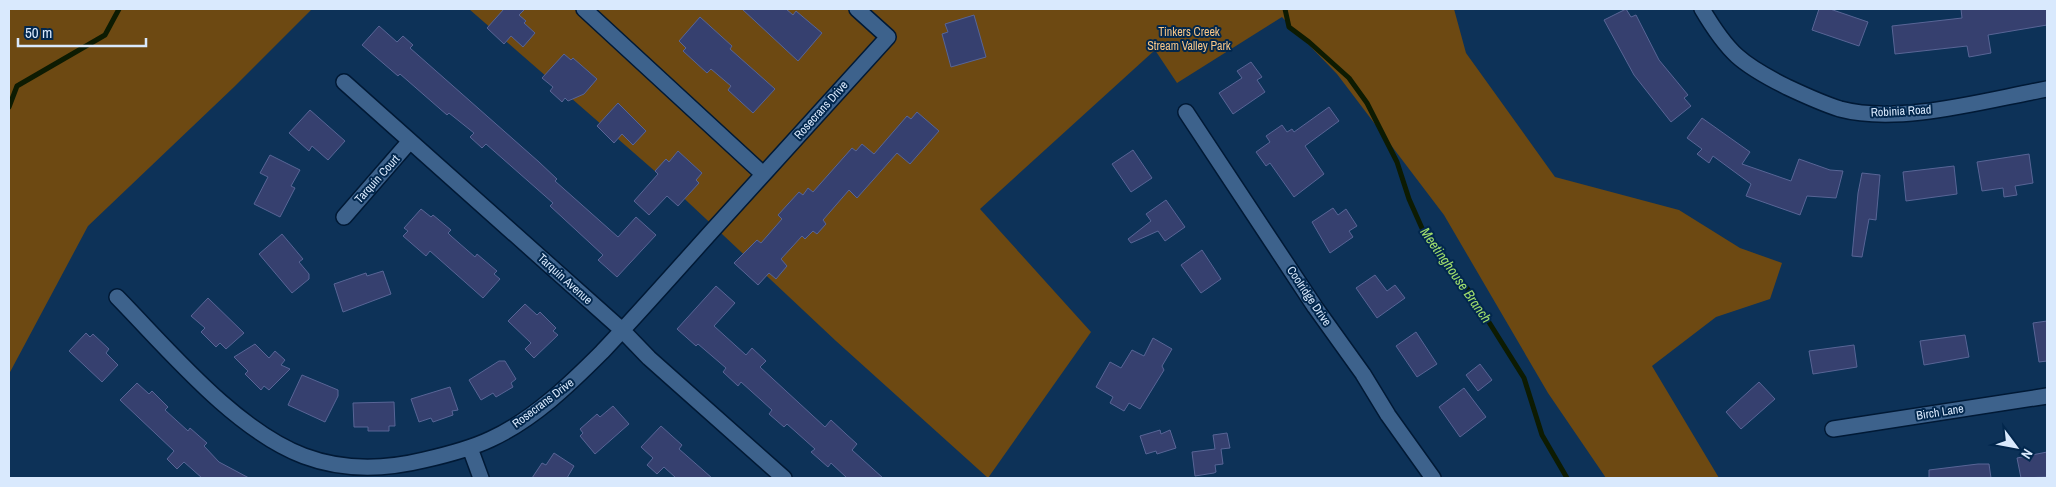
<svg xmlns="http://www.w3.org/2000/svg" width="2056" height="487" font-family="'Archivo Narrow',sans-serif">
  <rect width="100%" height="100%" fill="#0d3258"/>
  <path fill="#6d4912" d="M9 9H312L234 87 88 226 9 374Z
    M469 9H1454L1466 53 1555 177 1679 210 1740 248 1782 263 1770 299 1716 317 1652 366 1719 478H1606L1548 393 1444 215 1337 74 1282 17 1177 83 1155 50 980 209 1091 332 988 478 836 341 657 173Z"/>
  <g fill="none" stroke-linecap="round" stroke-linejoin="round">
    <path stroke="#0d1b02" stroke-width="5" d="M1285 9 1289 27 1309 42 1349 78 1367 103 1397 162 1409 199 1425 235 1470 292 1524 378 1542 435 1567 478
      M9 107 17 86 105 35 119 9"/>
  </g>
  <path fill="#36406f" stroke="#586596" d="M504 9H525L519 15 526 21 524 23 535 33 523 47 511 36 504 44 487 28Z
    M742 9H786L793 15 796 11 822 33 798 61Z
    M1626 9 1631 17 1636 15 1659 60 1688 95 1684 98 1691 106 1671 122 1634 75 1604 20Z
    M1819 9H1830L1868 22 1859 46 1812 30Z
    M1961 9H2047V25L1988 35 1991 53 1969 57 1967 46 1895 54 1892 26 1962 18Z
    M974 15 986 57 951 67 942 34 948 32 945 24Z
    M700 17 732 46 730 49 775 89 753 113 728 90 731 86 711 69 707 73 683 51 686 48 679 41Z
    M379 26 397 42 403 36 413 45 410 48 539 162 557 179 555 181 618 237 636 217 656 235 617 277 598 260 603 255 550 206 553 203 486 144 482 148 470 137 474 133 449 113 447 115 400 74 398 76 362 45Z
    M564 54 571 60 573 58 597 79 584 94 568 101 565 98 562 102 550 91 553 87 542 78Z
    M1251 62 1262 77 1257 80 1265 92 1233 114 1219 93 1242 78 1237 71Z
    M618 103 646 131 633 145 622 134 614 143 597 126Z
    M1329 107 1339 121 1305 146 1324 174 1294 197 1270 163 1266 166 1256 152 1270 142 1266 136 1282 125 1287 132 1292 129 1294 132Z
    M310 110 345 141 328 160 312 146 309 151 289 133Z
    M917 112 939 131 910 164 897 153 857 198 849 190 823 220 826 224 817 234 813 231 805 239 802 236 781 259 787 266 776 279 769 273 758 285 734 263 757 240 761 243 782 219 778 215 799 192 803 195 808 188 813 192 852 148 856 151 862 144 874 154 907 116 911 119Z
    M1702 118 1750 152 1742 164 1791 181 1799 159 1830 170 1843 171 1836 198 1807 196 1800 215 1746 196 1751 184 1713 156 1709 163 1697 154 1702 149 1687 138Z
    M1133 150 1152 178 1131 192 1112 164Z
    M678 151 702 173 696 180 699 183 678 206 667 196 649 215 634 201 658 174 655 171 666 159 669 162Z
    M2029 154 2033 183 2015 186 2017 195 2004 197 2003 188 1982 191 1977 162Z
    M270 155 300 170 291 186 295 188 280 217 254 204 268 177 260 173Z
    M1954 166 1957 194 1906 201 1903 172Z
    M1862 173 1880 175 1876 220 1869 219 1862 257 1852 256 1858 193Z
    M1166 200 1185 227 1165 241 1158 231 1131 243 1128 239 1151 221 1146 214Z
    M1333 208 1338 215 1346 209 1357 226 1349 231 1353 237 1330 253 1312 222Z
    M421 209 431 217 433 215 451 230 448 233 451 236 475 257 477 254 497 271 494 274 500 279 483 298 430 251 426 256 403 236 408 231 404 228Z
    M282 234 303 259 299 262 309 274V279L292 293 259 254Z
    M1202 250 1221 279 1201 293 1181 265Z
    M383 271 391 294 343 312 334 284 366 273 367 276Z
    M1375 275 1387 291 1395 285 1405 298 1377 318 1356 288Z
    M716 286 735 303 714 326 746 355 752 348 766 361 760 367 825 427 831 420 846 434 857 444 852 450 883 478H847L831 463 828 467 811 452 815 449 787 424 784 427 769 414 772 410 761 400 741 382 738 386 723 372 726 368 698 344 696 346 677 329Z
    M208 298 244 333 226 349 220 343 216 347 201 332 205 328 191 316Z
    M525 304 537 315 540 312 556 328 553 331 558 335 534 358 525 349 531 343 508 321Z
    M2047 321V361L2039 362 2033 323Z
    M1416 332 1437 364 1417 377 1396 346Z
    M86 333 90 337 93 334 109 349 106 353 118 365 102 382 69 351Z
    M1965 335 1969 357 1924 365 1920 341Z
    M1153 338 1172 349 1162 366 1164 370 1140 409 1129 403 1124 411 1110 403 1113 397 1096 387 1110 362 1121 368 1132 350 1144 356Z
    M255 344 269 358 275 351 285 360 281 365 290 369 269 390 264 386 261 390 245 374 248 371 234 357Z
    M1854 345 1857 367 1813 374 1809 351Z
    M499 361H505L516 379 511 383 513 387 496 397 493 393 481 400 469 380Z
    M1480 364 1492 380 1478 391 1466 375Z
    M302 375 338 390V396L325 422 288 405Z
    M1759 382 1775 399 1741 429 1726 412Z
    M137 383 149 394 152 391 168 407 165 410 188 431 190 428 207 443 204 446 219 462 249 478H202L184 462 177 469 167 459 174 451 120 400Z
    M450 387 458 410 452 411 453 415 433 422 431 418 419 422 411 399Z
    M1464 388 1486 417 1460 437 1439 407Z
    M394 402 395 426H389V431H368V427H354L353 403Z
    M613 406 629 424 595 454 580 436 583 433 580 429 597 414 600 417Z
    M661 426 682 445 679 449 712 478H676L664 467 657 474 647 465 653 458 641 447Z
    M1160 430 1161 434 1170 430 1176 448 1157 454 1156 451 1146 454 1140 436Z
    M1227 433 1230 448 1221 449 1223 464 1215 465 1216 472 1214 473 1195 476 1192 452 1215 449 1213 435Z
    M2047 452V477L2021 478 2017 458Z
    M554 453 574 466 567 478H532L542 463 546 465Z
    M1978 464H1989L1991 478H1929V470Z"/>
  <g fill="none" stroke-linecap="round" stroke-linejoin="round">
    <defs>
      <path id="minor" d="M584 9 763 174
        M1702 9C1728 53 1741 64 1787 87 1804 95 1821 103 1840 109 1900 125 1986 100 2047 89
        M344 82 622 330 649 358 784 478
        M1186 112 1315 307 1363 374 1388 415 1433 478
        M344 217 410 141
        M117 297C168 349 235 430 304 456 344 471 383 470 424 460 446 455 470 449 491 439 534 419 569 385 602 352 639 313 675 272 711 232 770 167 829 102 888 37L857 9
        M1833 429 2047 396
        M470 448 481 478"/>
    </defs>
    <use href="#minor" stroke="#001935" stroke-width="18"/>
    <use href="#minor" stroke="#3d628c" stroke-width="15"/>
  </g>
  <g text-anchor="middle" stroke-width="4" stroke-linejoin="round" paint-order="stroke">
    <g font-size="12" fill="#f4c486" stroke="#02274d">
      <text x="1189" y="36">Tinkers Creek<tspan x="1189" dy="14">Stream Valley Park</tspan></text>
    </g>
    <g font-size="12" fill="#d9e9fd" stroke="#02274d">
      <text transform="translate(821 110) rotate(-48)" y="4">Rosecrans Drive</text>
      <text transform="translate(1901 111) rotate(-3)" y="4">Robinia Road</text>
      <text transform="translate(377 179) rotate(-48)" y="4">Tarquin Court</text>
      <text transform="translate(565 279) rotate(42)" y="4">Tarquin Avenue</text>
      <text transform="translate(1309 296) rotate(56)" y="4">Coolridge Drive</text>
      <text transform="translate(543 403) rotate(-37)" y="4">Rosecrans Drive</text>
      <text transform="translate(1940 412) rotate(-9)" y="4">Birch Lane</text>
    </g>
    <g font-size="14" font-style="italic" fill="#a0de6c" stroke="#02274d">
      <text transform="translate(1456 275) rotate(55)" y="5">Meetinghouse Branch</text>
    </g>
  </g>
  <rect width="2056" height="487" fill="none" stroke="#d9e9fd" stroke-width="20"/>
  <g transform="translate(2016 447) rotate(122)" stroke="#02274d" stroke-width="4" paint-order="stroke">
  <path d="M0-4L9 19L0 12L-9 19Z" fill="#d9e9fd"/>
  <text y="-8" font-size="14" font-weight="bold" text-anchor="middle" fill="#d9e9fd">N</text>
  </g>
  <path d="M18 38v8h128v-8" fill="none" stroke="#d9e9fd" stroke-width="2.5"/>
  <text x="25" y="38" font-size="15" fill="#d9e9fd" stroke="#02274d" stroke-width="4" paint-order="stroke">50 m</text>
</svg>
